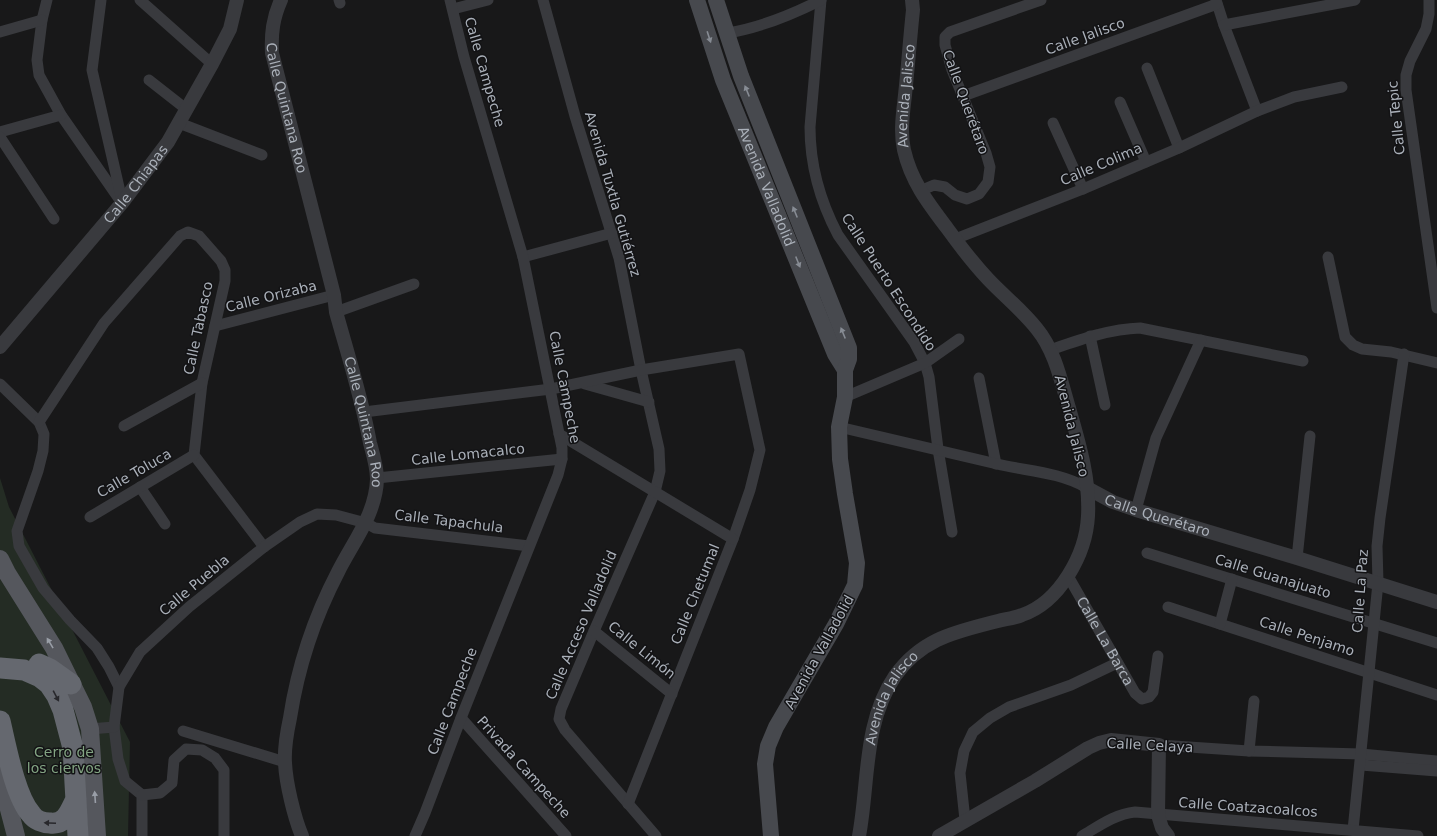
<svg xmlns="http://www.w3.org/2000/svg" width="1437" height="836" font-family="'DejaVu Sans',sans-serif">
  <rect width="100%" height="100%" fill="#181819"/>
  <path fill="#242c24" d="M0 478 9 507 130 742 128 836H0Z"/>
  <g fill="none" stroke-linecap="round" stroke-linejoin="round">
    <g stroke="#393a3e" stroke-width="11">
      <path d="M47 0 42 20 37 60 39 75 61 115 122 203"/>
      <path d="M101 0 92 70 121 196"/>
      <path d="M140 0 212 64"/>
      <path d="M339 0 340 3"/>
      <path d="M543 0 575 116 619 258 641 370 659 449 660 471 655 492 594 631 561 709 559 719 565 730 656 836"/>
      <path d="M821 0 810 127C810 165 820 201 838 235L914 342 925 363 929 377 938 449 952 532"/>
      <path d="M1216 0 1224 25 1257 111"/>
      <path d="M1429 0V14L1426 29 1410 61 1406 75V90L1437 308"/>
      <path d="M453 9 488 0"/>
      <path d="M1224 25 1355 0"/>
      <path d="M0 32 42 20"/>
      <path d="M727 33C760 28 791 15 821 0"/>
      <path d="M1147 68 1179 148"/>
      <path d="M149 80 186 109"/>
      <path d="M963 96 1217 4"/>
      <path d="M1120 102 1146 162"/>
      <path d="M179 123 262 155"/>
      <path d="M1053 123 1083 189"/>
      <path d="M0 132 61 115"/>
      <path d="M0 137 54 219"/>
      <path d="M920 191 934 185 945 187 955 195 967 199 979 194 988 182 990 167 986 153 952 70 945 45V37L950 32 1041 0"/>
      <path d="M955 239 1083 189 1179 148 1257 111 1294 97 1342 87"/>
      <path d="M523 257 612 233"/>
      <path d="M1328 257 1345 337 1353 345 1362 349 1391 352 1437 363"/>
      <path d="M336 312 414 284"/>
      <path d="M215 326 334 295"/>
      <path d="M1090 336 1105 405"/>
      <path d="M1050 350C1079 340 1109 329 1140 328L1303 361"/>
      <path d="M979 378 996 464"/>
      <path d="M0 384 39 422 44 434 43 451 38 471 17 531 19 546 43 588 70 620 97 648 109 667 119 687"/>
      <path d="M585 384 649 402"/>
      <path d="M845 397 925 363 959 339"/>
      <path d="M364 412 551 389 641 370 739 354 760 450 750 490 733 539 628 804"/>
      <path d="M39 422 104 323 180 236 188 232 199 236 221 261 225 270V281L202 383 194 455 264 547"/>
      <path d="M124 426 202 383"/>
      <path d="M839 427C892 439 944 452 997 464 1026 471 1060 472 1087 488"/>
      <path d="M559 434 733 539"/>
      <path d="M377 478 562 459"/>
      <path d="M140 487 165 524"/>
      <path d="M1136 510 1156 438 1201 340"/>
      <path d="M90 517 194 455"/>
      <path d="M1147 553 1437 643"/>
      <path d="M1297 558 1310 436"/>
      <path id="s1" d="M1068 576 1135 693 1142 699 1149 697 1153 692 1158 656"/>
      <path d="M1168 607 1437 695"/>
      <path d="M1220 624 1232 579"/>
      <path d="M594 631 672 694"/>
      <path d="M461 718 566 836"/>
      <path d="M114 727 118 759 125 781 142 795V836"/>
      <path d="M90 729 114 727 119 687 140 652 189 607 264 547 300 522 317 514 336 515 366 523 375 528 529 546"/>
      <path d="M183 731 285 762"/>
      <path d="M1159 745 1249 751 1361 754 1437 761"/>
      <path d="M1249 751 1254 701"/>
      <path d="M1361 765 1437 771"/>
      <path d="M142 795 160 793 172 783 174 760 186 749 202 750 215 758 224 770V836"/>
      <path d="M965 820 960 773 964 751 973 732 990 718 1009 707 1071 685 1117 663"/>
      <path d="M1353 830 1378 583 1377 546 1380 518 1404 354"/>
      <path d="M415 836 425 813 461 718 558 475 562 459V448L523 257 464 57 450 0"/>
      <path d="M1082 836C1099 826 1115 814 1135 812L1418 836"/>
    </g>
    <g stroke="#393a3e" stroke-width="14">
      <path id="s2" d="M281 0C273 18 271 33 272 53L334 295 336 312C348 355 362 399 370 443 373 454 377 467 377 479 376 514 353 542 338 572 314 618 298 666 290 718 287 732 284 748 285 763 286 783 294 817 302 836"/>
      <path id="s3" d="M0 347 122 203 168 142 212 64 230 29 237 0"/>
      <path id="s4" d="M1087 488 1113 502 1136 510 1297 558 1437 602"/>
      <path id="s5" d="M859 836C869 783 863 723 895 676 922 638 956 632 998 621 1006 619 1015 618 1022 615 1060 602 1086 554 1088 516 1090 479 1079 443 1069 408 1061 381 1055 351 1037 329 1022 310 1004 296 988 279 973 263 960 246 947 228 928 203 911 181 904 150 900 132 903 113 905 95 908 67 910 38 913 10L912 0"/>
      <path d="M939 836 1035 781 1088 748 1099 743 1111 740 1159 745 1158 815 1162 828 1168 836"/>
    </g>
    <g stroke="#47494e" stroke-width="16">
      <path id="s6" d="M697 0 723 80 835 354 845 370"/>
      <path d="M716 0 741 76 849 348V359L845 370V397L839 427 840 459 845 494 857 563 855 585 836 624 776 727 768 746 765 764 771 836"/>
    </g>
    <path stroke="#55575d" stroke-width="18" d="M0 559 7 573 54 648 83 707 90 729 97 836
      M0 775 16 836"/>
    <path stroke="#65686f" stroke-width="21" d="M39 664 50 669 71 684
      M0 668 24 670 40 677 49 684 57 696 63 710 73 748 78 836
      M0 721C6 746 15 796 31 814 35 820 43 823 50 823 66 825 70 811 76 799"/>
  </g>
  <defs><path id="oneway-solid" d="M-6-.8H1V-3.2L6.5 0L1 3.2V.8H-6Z"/></defs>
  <g fill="#878c94">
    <use href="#oneway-solid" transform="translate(709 37) rotate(72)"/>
    <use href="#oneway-solid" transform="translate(747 91) rotate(-112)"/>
    <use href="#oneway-solid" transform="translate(795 212) rotate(-112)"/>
    <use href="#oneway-solid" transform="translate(798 262) rotate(68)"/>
    <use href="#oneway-solid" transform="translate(843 333) rotate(-112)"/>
  </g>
  <g fill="#999ea7">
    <use href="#oneway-solid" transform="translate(50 643) rotate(-121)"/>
    <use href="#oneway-solid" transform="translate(95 797) rotate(-94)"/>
  </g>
  <g fill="#28282c">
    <use href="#oneway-solid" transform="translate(56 696) rotate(62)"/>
    <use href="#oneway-solid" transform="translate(50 823) rotate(-178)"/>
  </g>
  <g text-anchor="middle" stroke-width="3" stroke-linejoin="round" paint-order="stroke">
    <g font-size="14" fill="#aab0b9" stroke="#131315">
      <text transform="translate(1085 36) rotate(-20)" y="5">Calle Jalisco</text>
      <text transform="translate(485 72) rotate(74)" y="5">Calle Campeche</text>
      <text dy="5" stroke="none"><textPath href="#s5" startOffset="911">Avenida Jalisco</textPath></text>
      <text transform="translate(966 102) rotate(70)" y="5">Calle Querétaro</text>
      <text dy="5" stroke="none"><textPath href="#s2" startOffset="111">Calle Quintana Roo</textPath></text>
      <text transform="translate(1396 118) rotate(-96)" y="5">Calle Tepic</text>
      <text transform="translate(1101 164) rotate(-23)" y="5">Calle Colima</text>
      <text dy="5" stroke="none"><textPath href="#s3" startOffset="212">Calle Chiapas</textPath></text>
      <text dy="5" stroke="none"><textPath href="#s6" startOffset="199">Avenida Valladolid</textPath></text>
      <text transform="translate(613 194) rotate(74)" y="5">Avenida Tuxtla Gutiérrez</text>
      <text transform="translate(889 282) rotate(57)" y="5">Calle Puerto Escondido</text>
      <text transform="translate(271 296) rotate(-14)" y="5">Calle Orizaba</text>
      <text transform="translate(198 328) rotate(-78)" y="5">Calle Tabasco</text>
      <text transform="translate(565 387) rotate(79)" y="5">Calle Campeche</text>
      <text dy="5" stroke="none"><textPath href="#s2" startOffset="435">Calle Quintana Roo</textPath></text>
      <text transform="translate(1072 426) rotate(76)" y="5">Avenida Jalisco</text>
      <text transform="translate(468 454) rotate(-6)" y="5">Calle Lomacalco</text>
      <text transform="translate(134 473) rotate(-30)" y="5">Calle Toluca</text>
      <text dy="5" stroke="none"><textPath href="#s4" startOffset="76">Calle Querétaro</textPath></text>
      <text transform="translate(449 521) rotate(7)" y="5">Calle Tapachula</text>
      <text transform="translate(1273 576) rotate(17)" y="5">Calle Guanajuato</text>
      <text transform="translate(194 585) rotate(-40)" y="5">Calle Puebla</text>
      <text transform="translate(1360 591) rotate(-86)" y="5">Calle La Paz</text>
      <text transform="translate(695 594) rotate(-68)" y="5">Calle Chetumal</text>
      <text transform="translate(581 625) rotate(-67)" y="5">Calle Acceso Valladolid</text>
      <text transform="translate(1307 636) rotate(18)" y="5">Calle Penjamo</text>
      <text dy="5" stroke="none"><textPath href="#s1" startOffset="75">Calle La Barca</textPath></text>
      <text transform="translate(642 650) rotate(39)" y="5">Calle Limón</text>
      <text transform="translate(819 652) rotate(-61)" y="5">Avenida Valladolid</text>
      <text transform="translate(452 701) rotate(-69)" y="5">Calle Campeche</text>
      <text dy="5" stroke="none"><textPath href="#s5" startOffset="144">Avenida Jalisco</textPath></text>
      <text transform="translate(1150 745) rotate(3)" y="5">Calle Celaya</text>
      <text transform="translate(524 767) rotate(48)" y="5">Privada Campeche</text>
      <text transform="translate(1248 807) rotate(4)" y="5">Calle Coatzacoalcos</text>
    </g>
    <g font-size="14" fill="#82a382" stroke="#131315">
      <text x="64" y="757">Cerro de<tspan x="64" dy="16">los ciervos</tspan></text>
    </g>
  </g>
</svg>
